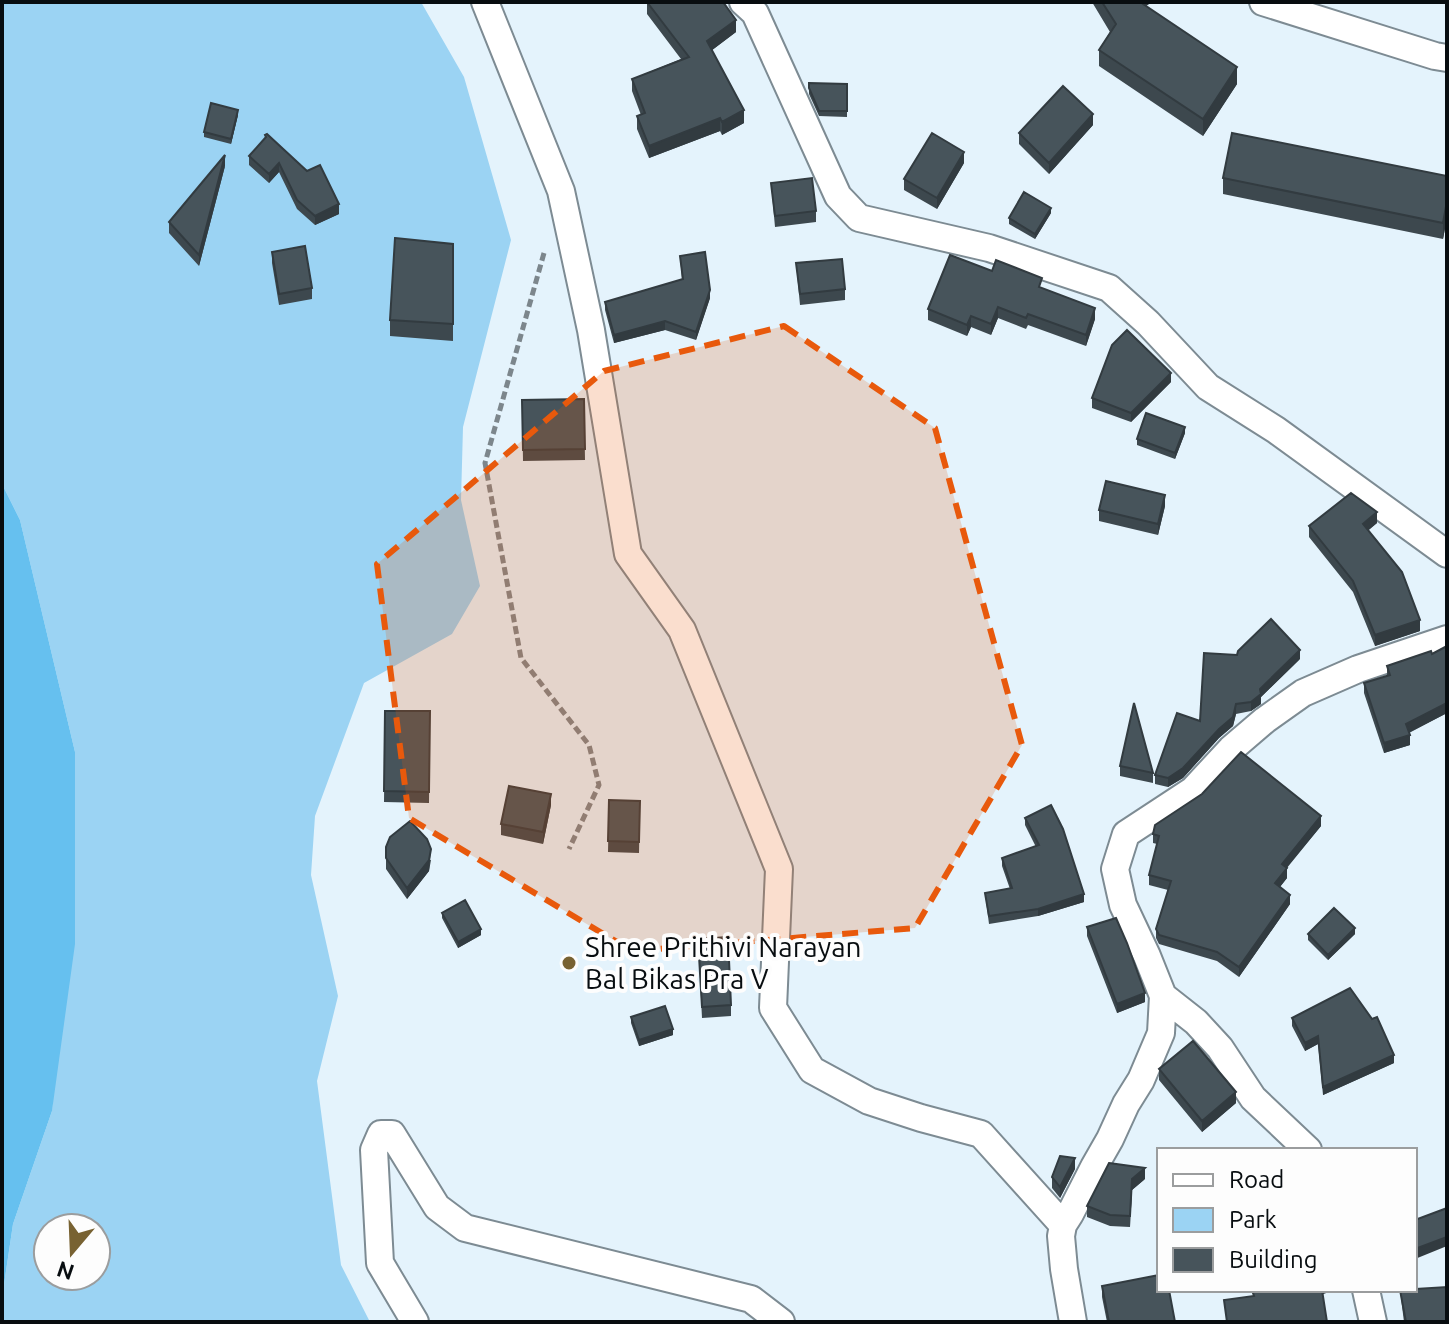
<svg xmlns="http://www.w3.org/2000/svg" width="1449" height="1324" font-family="Ubuntu,sans-serif">
  <rect width="100%" height="100%" fill="#e4f3fc"/>
  <path fill="#9bd3f3" fill-rule="evenodd" d="M2 2H421L464 77 511 240 463 427 461 500 480 586 452 634 364 683 315 816 311 875 338 996 317 1081 341 1265 370 1322H2V1298L13 1224 52 1111 75 752 20 520 2 484ZM48 1228H96V1276H48Z"/>
  <path fill="#66c0ef" d="M2 484 20 520 75 752V944L52 1111 13 1224 2 1298Z"/>
  <g fill="none" stroke-linecap="round" stroke-linejoin="round">
    <defs>
      <path id="minor" d="M485 2 561 191 591 330 628 554 682 630 779 869 773 1008 812 1070 869 1101 921 1118 981 1134 1063 1225
        M743 2 755 13 838 196 859 218 989 248 1109 288 1148 323 1208 387 1276 430 1447 554
        M1263 2 1435 56 1447 58
        M1308 1150 1253 1098 1220 1048 1196 1022 1163 996 1147 956 1123 905 1115 869 1126 834 1193 790 1231 749 1265 720 1303 693 1358 669 1447 639
        M1366 1290 1373 1322
        M415 1322 380 1263 374 1150 381 1134H392L437 1207 465 1228 751 1299 781 1322
        M1073 1322 1064 1269 1061 1236 1063 1225 1070 1214 1094 1167 1110 1139 1126 1104 1141 1080 1161 1033 1163 996"/>
    </defs>
    <use href="#minor" stroke="#7d8b93" stroke-width="30"/>
    <path stroke="#7c868c" stroke-width="5" stroke-dasharray="8 4" stroke-linecap="butt" d="M544 253 485 463 521 658 589 745 599 785 569 849"/>
    <use href="#minor" stroke="#fff" stroke-width="26"/>
  </g>
  <path fill="#3d484e" d="M647 2 736 32 712 50 744 123 722 135 720 131 649 158 637 129V116L641 115 632 91V79L681 59 647 14Z
    M1092 2H1152L1146 6 1237 84 1203 136 1099 66V50L1110 32Z
    M809 83 847 84V117L819 116 809 94Z
    M238 115 231 144 204 137V132Z
    M1093 125 1049 174 1019 144V133Z
    M265 135 339 214 315 225 297 209 279 172 269 183 249 165V156L265 139Z
    M964 163 937 209 904 190V179Z
    M225 166 199 266 169 233V222Z
    M1447 176V218L1443 239 1223 194V178Z
    M771 183 816 211V222L775 227Z
    M1051 213 1035 239 1009 224V218Z
    M453 244V341L390 336V320Z
    M272 252 312 288V299L279 305 272 263Z
    M680 256 710 298 696 340 665 330 614 343 605 310V302L682 280Z
    M796 263 845 289V300L800 305Z
    M992 271 1042 288 1095 319 1086 346 1028 325 1026 329 998 318 991 335 971 327 967 336 928 320V309Z
    M1171 382 1131 422 1092 408V398Z
    M584 399 585 460 523 461 522 400Z
    M1185 433 1175 459 1137 445V439Z
    M1165 506 1158 535 1099 521V510Z
    M1377 523 1368 530 1420 631 1375 646 1353 592 1309 537V526Z
    M1300 659 1261 697V704L1251 711 1236 714 1233 726 1219 738 1183 778 1168 787 1155 784V775L1200 721Z
    M1387 666 1447 713 1409 733 1410 745 1384 753 1364 693V683L1387 676Z
    M385 711H430L429 803 384 802Z
    M1120 766 1153 773V783L1120 776Z
    M609 800 640 801 639 853 608 852Z
    M551 805 543 844 501 835V824Z
    M1025 818 1084 902 1038 916 989 924 985 893 1010 889 1002 866V858L1036 847 1025 825Z
    M1321 826 1286 868 1287 878 1280 887 1290 904 1239 977 1217 961 1159 944 1156 938V929L1168 890 1149 885V875L1157 844 1153 843V834Z
    M386 847 431 860 429 871 407 899 386 869Z
    M442 913 481 935 458 948 442 918Z
    M1087 927 1145 1002 1117 1013 1087 936Z
    M1308 934H1355L1328 960 1308 940Z
    M698 939 731 1005V1016L702 1018Z
    M631 1017 673 1035 639 1046 631 1023Z
    M1292 1018 1394 1063 1323 1095 1318 1044 1305 1051 1292 1026Z
    M1159 1069 1236 1103 1202 1132 1159 1080Z
    M1075 1169 1060 1198 1052 1188V1177Z
    M1145 1179 1132 1190 1130 1227 1110 1226 1087 1217V1206Z
    M1102 1286 1175 1322H1107L1102 1297Z
    M1400 1290 1447 1322H1404Z"/>
  <path fill="#323b40" d="M1133 2H1152L1133 14Z
    M736 20V32L707 54V41Z
    M1237 67V84L1203 136V119Z
    M238 110V115L231 144V139Z
    M744 110V123L722 135V122Z
    M1093 114V125L1049 174V163Z
    M720 118V131L649 158V146Z
    M964 152V163L937 209V198Z
    M225 155V166L199 266V255Z
    M279 163V172L269 183V174Z
    M1447 201V218L1443 239V223Z
    M339 204V214L315 225V216Z
    M1051 208V213L1035 239V234Z
    M710 290V298L696 340V332Z
    M998 307V318L991 335V324Z
    M1095 308V319L1086 346V335Z
    M971 316V327L967 336V325Z
    M665 321V330L614 343V335Z
    M1171 373V382L1131 422V413Z
    M1185 427V433L1175 459V453Z
    M1165 495V506L1158 535V524Z
    M1377 512V523L1363 535V524Z
    M1420 620V631L1375 646V635Z
    M1300 650V659L1261 697V704L1251 711V702L1260 689Z
    M1447 703V713L1406 734V724Z
    M1236 704V714L1233 726 1219 738 1183 778 1168 787V778L1219 729Z
    M1410 735V745L1384 753V743Z
    M551 794V805L543 844V832Z
    M1321 816V826L1282 874V864Z
    M431 849 429 871 407 899V888Z
    M1287 868V878L1275 893V883Z
    M1084 894V902L1038 916V909Z
    M1290 895V904L1239 977V967Z
    M1355 928V934L1328 960V955Z
    M481 929V935L458 948V942Z
    M1145 993V1002L1117 1013V1004Z
    M673 1029V1035L639 1046V1040Z
    M1318 1036V1044L1305 1051V1043Z
    M1394 1055V1063L1323 1095V1087Z
    M1236 1092V1103L1202 1132V1121Z
    M1075 1158V1169L1060 1198V1187Z
    M1145 1168V1179L1132 1190 1130 1227 1132 1179Z
    M1447 1237V1246L1415 1259V1249Z
    M1309 1290H1334L1308 1300Z"/>
  <path fill="#47545b" stroke="#323b40" stroke-width="2" d="M647 2H723L736 20 707 41 744 110 722 122 720 118 649 146 637 116 645 113 632 79 689 57Z
    M1102 2H1140L1237 67 1203 119 1099 50 1116 24Z
    M809 83 847 84V111H819L809 88Z
    M1063 86 1093 114 1049 163 1019 133Z
    M211 103 238 110 231 139 204 132Z
    M932 133 964 152 937 198 904 179Z
    M1232 133 1447 176V201L1443 223 1223 178Z
    M267 134 307 171 320 165 339 204 315 216 297 200 279 163 269 174 249 156 266 137 265 135Z
    M225 155 199 255 169 222Z
    M812 178 816 211 775 216 771 183Z
    M1024 192 1051 208 1035 234 1009 218Z
    M395 238 453 244V324L390 320Z
    M305 246 312 288 279 294 272 252Z
    M705 252 710 290 696 332 665 321 614 335 605 302 683 279 680 256Z
    M950 255 992 271 996 260 1042 278 1039 287 1095 308 1086 335 1028 314 1026 318 998 307 991 324 971 316 967 325 928 309Z
    M842 259 845 289 800 294 796 263Z
    M1127 330 1171 373 1131 413 1092 398 1112 345Z
    M584 399 585 449 523 450 522 400Z
    M1146 413 1185 427 1175 453 1137 439Z
    M1106 481 1165 495 1158 524 1099 510Z
    M1351 493 1377 512 1363 524 1402 572 1420 620 1375 635 1353 581 1309 526Z
    M1271 619 1300 650 1260 689 1261 694 1251 702 1236 704 1233 717 1219 729 1183 768 1168 778 1155 775 1177 713 1200 721 1204 653 1237 655 1238 651Z
    M1447 646V703L1406 724 1410 735 1384 743 1364 683 1390 675 1387 666 1431 651 1432 654Z
    M1134 703 1153 773 1120 766Z
    M385 711H430L429 792 384 791Z
    M1241 752 1321 816 1282 864 1287 868 1275 883 1290 895 1239 967 1217 952 1159 935 1156 929 1171 881 1149 875 1159 836 1153 834 1155 825 1202 794Z
    M509 786 551 794 543 832 501 824Z
    M609 800 640 801 639 842 608 841Z
    M1051 805 1063 829 1084 894 1038 909 989 916 985 893 1012 888 1002 858 1039 845 1025 818Z
    M410 821 427 839 431 849 429 860 407 888 386 858V847L390 837Z
    M465 900 481 929 458 942 442 913Z
    M1334 908 1355 928 1328 955 1308 934Z
    M1116 918 1127 943 1145 993 1117 1004 1087 927Z
    M728 937 731 1005 702 1007 698 939Z
    M1350 988 1372 1019 1377 1017 1394 1055 1323 1087 1318 1036 1305 1043 1292 1018Z
    M665 1006 673 1029 639 1040 631 1017Z
    M1193 1041 1236 1092 1202 1121 1159 1069Z
    M1060 1156 1075 1158 1060 1187 1052 1177Z
    M1109 1163 1145 1168 1132 1179 1130 1216 1110 1215 1087 1206Z
    M1447 1208V1237L1415 1249V1220Z
    M1159 1275V1290H1169L1175 1322H1109L1102 1286Z
    M1447 1287V1322H1406L1400 1290Z
    M1252 1290H1322L1327 1322H1227L1224 1300 1254 1296Z"/>
  <path fill="#e8590c" fill-opacity="0.2" stroke="#e8590c" stroke-width="6" stroke-dasharray="16 10" stroke-linejoin="round" d="M784 326 935 428 1022 745 915 928 632 951 409 818 377 564 604 371Z"/>
  <circle fill="#786232" stroke="#fdfdfd" stroke-width="3" cx="569" cy="963" r="8"/>
  <g text-anchor="middle" stroke-width="8" stroke-linejoin="round" paint-order="stroke">
    <g font-size="28" fill="#080d10" stroke="#fdfdfd" text-anchor="start">
      <text x="585" y="957">Shree Prithivi Narayan<tspan x="585" dy="32">Bal Bikas Pra V</tspan></text>
    </g>
  </g>
  <rect width="1449" height="1324" fill="none" stroke="#080d10" stroke-width="8"/>
  <rect x="1157" y="1148" width="260" height="144" fill="#fdfdfd" stroke="#9b9d9e" stroke-width="2"/>
  <rect x="1173" y="1174" width="40" height="12" fill="#ffffff" stroke="#9b9d9e" stroke-width="2"/>
  <text x="1229" y="1188" font-size="24" fill="#080d10">Road</text>
  <rect x="1173" y="1208" width="40" height="24" fill="#9bd3f3" stroke="#9b9d9e" stroke-width="2"/>
  <text x="1229" y="1228" font-size="24" fill="#080d10">Park</text>
  <rect x="1173" y="1248" width="40" height="24" fill="#47545b" stroke="#9b9d9e" stroke-width="2"/>
  <text x="1229" y="1268" font-size="24" fill="#080d10">Building</text>
  <g transform="translate(72 1252) rotate(199)"><circle r="38" fill="#fdfdfd" stroke="#9b9d9e" stroke-width="2"/>
  <path d="M0-6L14 30L0 20L-14 30Z" fill="#786232"/>
  <text y="-12" font-size="22" font-weight="bold" text-anchor="middle" fill="#080d10">N</text>
  </g>
</svg>
